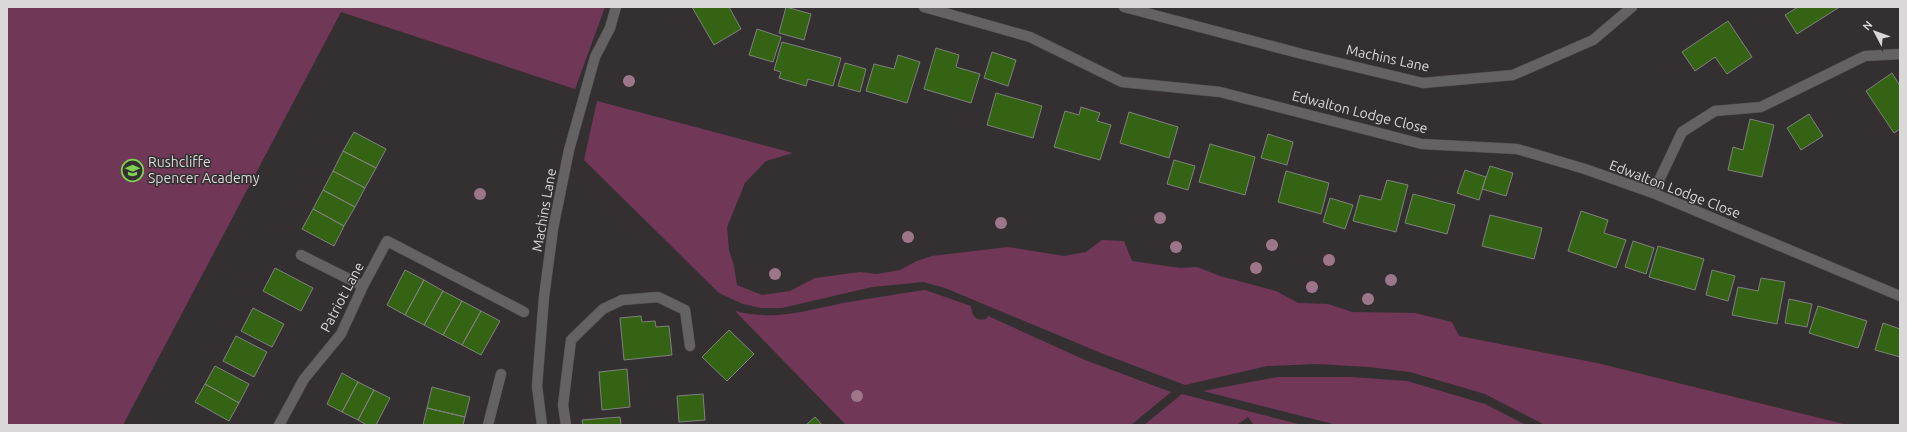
<svg xmlns="http://www.w3.org/2000/svg" width="1907" height="432" font-family="Ubuntu,sans-serif">
  <rect width="100%" height="100%" fill="#343032"/>
  <path fill="#713757" d="M7 7H605L575 89 341 12 123 425H7Z
    M597 101 793 153 766 161 745 183 727 227 729 250 734 266 737 285 762 295 790 291 815 278 860 272 877 274 900 270 917 261 932 256 1008 247 1064 256 1086 252 1102 240 1124 241 1132 261 1180 268 1197 267 1220 276 1276 291 1298 303 1328 304 1352 312 1415 313 1452 322 1459 336 1597 363 1848 425H1545L1485 394 1410 372 1369 367 1317 364 1267 366 1185 385 1101 353 945 288 923 282 872 287 782 308H761L743 304 719 293 584 160Z
    M925 290 971 306C972 315 975 322 986 319L988 316 1085 360 1171 392 1131 425H846L735 311C776 321 804 311 843 303 871 298 898 294 925 290Z
    M1278 377H1351L1407 381 1485 404 1526 425H1337L1203 391Z
    M1182 394 1302 425H1254L1248 417 1237 425H1144Z"/>
  <path fill="#346314" stroke="#7f817e" d="M692 7H729L741 29 714 45Z
    M786 7 811 14 804 40 779 33Z
    M1798 7H1837L1838 8 1797 34 1785 15Z
    M1728 21 1752 57 1727 74 1715 57 1695 71 1682 52Z
    M757 29 781 37 773 62 749 55Z
    M782 42 841 58 833 86 808 79 806 86 779 78 781 72 774 70Z
    M936 48 959 55 956 67 980 74 971 103 924 89Z
    M992 52 1016 60 1008 86 984 78Z
    M898 55 920 62 907 103 866 91 874 64 894 69Z
    M845 63 866 69 860 92 838 86Z
    M1892 73 1900 86V129L1894 133 1866 91Z
    M996 93 1042 106 1033 138 987 125Z
    M1081 107 1100 113 1097 121 1111 125 1100 160 1054 147 1065 111 1079 115Z
    M1129 112 1178 127 1169 158 1120 143Z
    M1809 114 1823 136 1801 150 1787 128Z
    M1750 119 1774 125 1762 177 1728 170 1733 147 1743 150Z
    M354 132 386 149 376 168 343 151Z
    M1268 134 1293 142 1287 165 1261 158Z
    M1210 144 1255 157 1245 195 1199 182Z
    M343 151 376 168 365 188 333 171Z
    M1174 160 1195 166 1188 190 1167 184Z
    M1490 166 1513 173 1506 196 1482 189Z
    M1465 170 1486 177 1479 200 1457 193Z
    M333 171 365 188 355 207 323 190Z
    M1286 171 1329 183 1321 214 1278 202Z
    M1387 180 1408 185 1396 232 1353 221 1360 195 1381 200Z
    M323 190 355 207 344 226 313 209Z
    M1413 194 1455 205 1447 234 1405 223Z
    M1330 198 1353 205 1345 229 1323 222Z
    M313 209 344 226 334 246 302 229Z
    M1581 211 1608 220 1604 233 1626 240 1616 268 1568 251Z
    M1490 215 1542 228 1534 259 1482 246Z
    M1633 241 1654 248 1646 274 1625 267Z
    M1658 246 1704 259 1695 290 1649 277Z
    M275 268 313 288 301 311 263 291Z
    M405 270 424 280 405 315 387 305Z
    M1712 270 1735 276 1728 301 1706 295Z
    M1761 278 1785 282 1777 324 1732 315 1738 287 1758 291Z
    M424 280 443 291 424 325 405 315Z
    M443 291 462 301 443 335 424 325Z
    M1789 299 1812 304 1807 327 1785 323Z
    M462 301 481 311 462 345 443 335Z
    M1818 306 1867 321 1858 348 1809 333Z
    M253 308 284 324 272 347 241 331Z
    M481 311 500 321 481 355 462 345Z
    M641 316 642 322 655 321 656 327 669 326 672 355 624 360 620 318Z
    M1883 323 1900 329V357L1875 350Z
    M729 330 754 354 727 381 702 357Z
    M236 336 267 352 254 377 223 361Z
    M215 366 249 384 239 403 205 384Z
    M627 369 630 407 602 410 599 372Z
    M342 373 358 382 342 412 327 404Z
    M358 382 374 390 358 420 342 412Z
    M205 384 239 403 229 421 195 402Z
    M432 387 470 397 465 417 427 408Z
    M374 390 390 398 376 425H367L358 420Z
    M703 394 705 420 679 422 677 396Z
    M427 408 465 417 463 425H423Z
    M620 417 621 425H583L582 420Z
    M815 417 822 425H806Z"/>
  <g fill="none" stroke-linecap="round" stroke-linejoin="round">
    <defs>
      <path id="minor" d="M924 7 1030 37 1122 82 1220 92 1422 144 1517 149 1585 169 1653 193 1900 296
        M1124 7 1302 54 1423 83 1513 75 1593 40 1632 7
        M1653 193 1682 132 1715 111 1761 107 1865 56 1900 54
        M301 255 363 286
        M279 425 304 379 341 334 363 286 387 241 524 312
        M488 425 501 374
        M542 425 537 386 544 297 553 229 569 150 595 57 610 28 616 7
        M566 425 563 405 571 340 603 309 622 300 658 297 685 310 690 346"/>
    </defs>
    <use href="#minor" stroke="#524e50" stroke-width="11"/>
    <use href="#minor" stroke="#646263" stroke-width="10"/>
  </g>
  <g fill="#9d768a">
    <circle cx="629" cy="81" r="6"/>
    <circle cx="480" cy="194" r="6"/>
    <circle cx="1160" cy="218" r="6"/>
    <circle cx="1001" cy="223" r="6"/>
    <circle cx="908" cy="237" r="6"/>
    <circle cx="1272" cy="245" r="6"/>
    <circle cx="1176" cy="247" r="6"/>
    <circle cx="1329" cy="260" r="6"/>
    <circle cx="1256" cy="268" r="6"/>
    <circle cx="775" cy="274" r="6"/>
    <circle cx="1391" cy="280" r="6"/>
    <circle cx="1312" cy="287" r="6"/>
    <circle cx="1368" cy="299" r="6"/>
    <circle cx="857" cy="396" r="6"/>
  </g>
  <defs>
    <symbol id="school-ring" viewBox="-11 -11 22 22"><circle r="9.5" fill="#343032" stroke="#80d051" stroke-width="1.5"/><path d="M0-5L7-2L0 1L-7-2ZM-4 1L0 2.5L4 1V4Q0 6-4 4Z" fill="#80d051"/></symbol>
  </defs>
  <g fill-rule="evenodd">
    <use href="#school-ring" x="120" y="158" width="25" height="25"/>
  </g>
  <g text-anchor="middle" stroke-width="3" stroke-linejoin="round" paint-order="stroke">
    <g font-size="14" fill="#dbd8d9" stroke="#343032">
      <text transform="translate(1388 58) rotate(12)" y="5">Machins Lane</text>
      <text transform="translate(1360 112) rotate(14)" y="5">Edwalton Lodge Close</text>
      <text transform="translate(1675 189) rotate(21)" y="5">Edwalton Lodge Close</text>
      <text transform="translate(544 210) rotate(-80)" y="5">Machins Lane</text>
      <text transform="translate(342 297) rotate(-62)" y="5">Patriot Lane</text>
    </g>
    <g font-size="14" fill="#dbd8d9" stroke="#343032" text-anchor="start">
      <text x="148" y="167">Rushcliffe<tspan x="148" dy="16">Spencer Academy</tspan></text>
    </g>
  </g>
  <rect width="1907" height="432" fill="none" stroke="#dbd8d9" stroke-width="16"/>
  <g transform="translate(1875 32) rotate(311)" stroke="#343032" stroke-width="3" paint-order="stroke">
  <path d="M0-3L7 15L0 10L-7 15Z" fill="#dbd8d9"/>
  <text y="-6" font-size="11" font-weight="bold" text-anchor="middle" fill="#dbd8d9">N</text>
  </g>
</svg>
